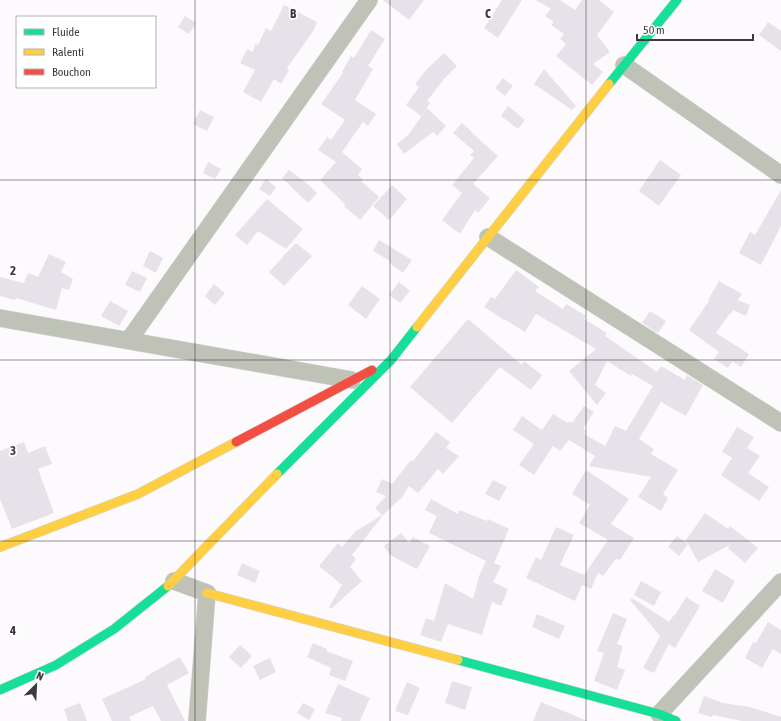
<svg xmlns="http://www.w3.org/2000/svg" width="781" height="721" font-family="'Asap Condensed',sans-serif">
  <rect width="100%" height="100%" fill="#fcfafd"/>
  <path fill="#e7e2e9" d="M383 0H424L409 20Z
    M502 0H522L498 38 484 28Z
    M536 0H560L575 10 582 0H599L614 12 597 35 610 52 593 64 603 72 592 85 556 56 566 44 560 39 564 34 551 25 554 22 545 16 551 9Z
    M284 5 317 22 314 30 287 68 289 70 281 84 274 79 261 102 243 92 255 70 240 63 247 49 253 52 255 44 258 45 266 28 271 31Z
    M185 16 196 23 189 34 178 27Z
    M768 22 781 31V51L759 35Z
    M371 30 385 39 368 66 373 69 355 100 376 114 368 126 363 122 342 152 362 169 358 175 363 179 361 181 379 197 360 220 344 206 345 204 320 180 336 162 318 150 327 137 331 140 345 120 321 104 343 73 342 72 351 56 354 58Z
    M444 53 457 66 444 79 427 101 430 103 421 116 406 105 419 87 415 84 426 70Z
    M544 69 576 106 572 110 534 84Z
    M503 78 513 86 505 96 495 88Z
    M508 106 525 120 518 129 501 116Z
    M427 108 446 126 437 136 433 132 404 154 397 144 409 134Z
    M200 110 214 117 207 131 193 124Z
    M462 123 471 131V132L498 156 473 184 490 198 478 213 475 210 460 234 442 220 462 193 452 185 474 158 470 155 474 151 453 133Z
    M660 160 681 175 659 206 639 191Z
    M208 162 221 169 215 179 203 173Z
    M289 170 304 181 317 193 308 203 282 178Z
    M266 179 276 187 270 196 259 189Z
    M392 185 407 199 389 220 373 206Z
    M781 190V226L761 265 739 253 750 232 755 235Z
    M267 199 303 229 286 249 258 231 247 245 235 235Z
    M379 240 412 260 403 273 389 263 390 261 373 251Z
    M296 243 312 256 284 286 269 272 283 257H282Z
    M150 251 163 258 156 273 143 266Z
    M49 254 66 262 61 272 73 279 69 290 62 288 56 310 16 298 15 300 0 296V277L24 283 28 273 38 277Z
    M516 270 539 287 535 291 563 309 566 304 586 316 584 319 607 333 605 336 657 372 661 366 685 380 687 375 703 385 686 416 661 402 639 439 654 449 651 454 678 470 663 494 668 498 661 511 638 497 651 477 589 466 595 456 569 440 560 451 553 446 534 475 519 465 534 444 513 430 522 416 542 430 553 414 568 423 569 421 572 423 584 406 594 412 583 429 586 431 584 434 605 446 615 426 626 431 653 386 632 374 631 376 607 361 595 385 606 393 597 405 569 371 596 349 536 314 525 332 504 319V320L484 307 491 297 495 299Z
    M132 271 147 278 140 292 125 285Z
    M719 281 742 294 738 300 750 305 746 316 733 310 731 314 730 313 716 333 749 354 741 367 732 361 728 368 714 359 719 352 689 330 709 301 708 300Z
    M399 282 410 291 400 303 389 295Z
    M214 284 225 293 215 305 205 296Z
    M362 286 380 299 366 319 348 305Z
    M110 301 128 311 119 326 101 316Z
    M650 311 666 321 658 333 642 323Z
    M468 319 522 365 524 361 542 375 531 390 500 367 452 423 410 387Z
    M737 427 754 437 747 448 760 456 748 473 769 487 759 501 721 475 732 458 722 452Z
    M436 432 450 442 446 448 459 456 443 474 438 469 418 493 409 486 401 499H400L383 515 352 555 356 559 350 567 362 581 331 609 329 607 342 585 319 566 338 543 342 547 356 531 382 515 375 508 386 496 376 492 382 479 392 484 411 460 413 461Z
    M24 442 28 453 45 446 52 464 38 469 54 513 12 529 0 499V451Z
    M586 470 629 499 611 524 634 538 620 560 616 559 603 576 598 573 591 589 582 585 575 601 526 578 536 557 541 560 556 527 574 535 560 565 584 575 608 540 579 523 590 505 572 494Z
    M493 480 507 487 499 501 485 494Z
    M431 499 458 514 459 510 487 521 488 519 509 529 494 563 501 566 493 582 508 589 501 606 492 602 482 635 448 624 441 642 420 635 426 618 434 621 445 583 473 599 479 576 486 561 429 533 437 516 425 510Z
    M705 513 728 529 730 526 758 548 745 563 728 548 730 545 698 562 686 540Z
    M401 533 409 543 413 537 430 546 417 569 390 555 384 546Z
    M677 536 688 544 679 556 668 547Z
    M242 563 260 571 255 583 237 575Z
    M715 569 735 581 723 603 702 591Z
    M641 581 661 592 654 606 634 595Z
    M686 597 700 606 675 648 669 644 654 673 643 668 660 636 630 600 632 598 669 622 674 615H675Z
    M613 613 627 619 617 644 623 646 617 667 625 670 617 690 594 681 604 653 597 651Z
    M537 614 565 626 559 639 532 627Z
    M768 622 781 630V654L773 649 762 668 745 658 753 642 756 643Z
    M313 643 327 649 326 651 353 661 345 681 329 675 331 668 307 657Z
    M240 645 252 656 241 668 229 657Z
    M180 657 189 673 167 685 185 721H161L153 706 129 717 131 721H112L102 699 146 679 145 677Z
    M270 658 276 672 260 680 253 666Z
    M452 681 472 687 465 710 445 703Z
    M407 682 420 688 408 715 395 711Z
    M338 684 370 698 360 721H341L342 718 325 713Z
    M704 696 723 703 750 707 781 717V721H742L713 715 712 717 698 713Z
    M541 702 588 721H533Z
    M80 703 87 721H68L64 709Z
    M303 703 315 709 309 720 297 713Z"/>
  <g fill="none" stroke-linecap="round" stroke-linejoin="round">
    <defs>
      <path id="street" d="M624 65 781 175
        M488 237 781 423
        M0 318 352 380
        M129 340 369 0
        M174 581 207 593 197 721
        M659 714 781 582"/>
      <path id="fast" d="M609 84 677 0
        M277 474 391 360 417 327
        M458 660 659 714 676 721
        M0 690 56 665 114 629 168 586"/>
      <path id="slow" d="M417 327 609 84
        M0 547 138 494 236 442
        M168 586 277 474
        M207 593 458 660"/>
      <path id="jam" d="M236 442 372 370"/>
    </defs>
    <use href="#street" stroke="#d6d4d7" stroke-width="18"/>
    <use href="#fast" stroke="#d6d4d7" stroke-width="10"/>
    <use href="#slow" stroke="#d6d4d7" stroke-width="10"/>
    <use href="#jam" stroke="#d6d4d7" stroke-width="10"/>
    <use href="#street" stroke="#bfc2b6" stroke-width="17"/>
    <use href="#fast" stroke="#16e098" stroke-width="9"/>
    <use href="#slow" stroke="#ffcf43" stroke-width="9"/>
    <use href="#jam" stroke="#f24e42" stroke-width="9"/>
  </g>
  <path fill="none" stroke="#3e3842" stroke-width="1" stroke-opacity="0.55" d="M195 0V721M390 0V721M586 0V721M0 180H781M0 360H781M0 541H781"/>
  <g font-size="13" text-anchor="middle" font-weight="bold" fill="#3e3842" stroke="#fff" stroke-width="3.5" stroke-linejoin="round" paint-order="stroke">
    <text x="293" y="18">B</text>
    <text x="488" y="18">C</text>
    <text x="13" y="275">2</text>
    <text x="13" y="455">3</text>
    <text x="13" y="635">4</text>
  </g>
  <rect x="16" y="16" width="140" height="72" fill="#ffffff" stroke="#b2afb3"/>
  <rect x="24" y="29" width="20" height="6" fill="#16e098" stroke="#b2afb3"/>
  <text x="52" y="36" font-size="12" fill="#3e3842">Fluide</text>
  <rect x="24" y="49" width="20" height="6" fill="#ffcf43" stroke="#b2afb3"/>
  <text x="52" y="56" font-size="12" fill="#3e3842">Ralenti</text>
  <rect x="24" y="69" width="20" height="6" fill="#f24e42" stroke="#b2afb3"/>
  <text x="52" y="76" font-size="12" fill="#3e3842">Bouchon</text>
  <g transform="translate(36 685) rotate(24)" stroke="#ffffff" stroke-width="3" paint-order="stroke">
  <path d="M0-3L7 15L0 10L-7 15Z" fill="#3e3842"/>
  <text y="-6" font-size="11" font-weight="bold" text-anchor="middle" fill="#3e3842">N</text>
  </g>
  <path d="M637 34v6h116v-6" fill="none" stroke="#3e3842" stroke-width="2"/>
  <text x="643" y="34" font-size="12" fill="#3e3842" stroke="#ffffff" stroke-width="3" paint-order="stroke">50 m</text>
</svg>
